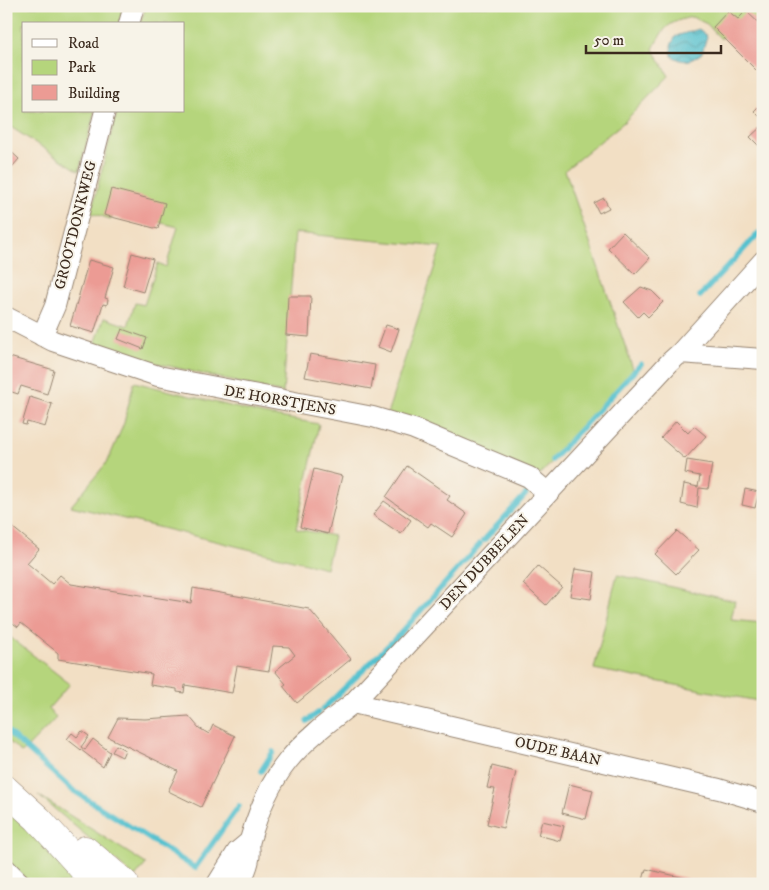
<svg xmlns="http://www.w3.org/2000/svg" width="769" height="890" font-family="'IM FELL DW Pica',serif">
  <defs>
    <pattern id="water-waves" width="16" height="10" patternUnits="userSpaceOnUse" patternTransform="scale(1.25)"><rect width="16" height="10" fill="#55c1cf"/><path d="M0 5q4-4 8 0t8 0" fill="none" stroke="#489da7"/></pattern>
  </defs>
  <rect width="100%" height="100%" fill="#f7f3e8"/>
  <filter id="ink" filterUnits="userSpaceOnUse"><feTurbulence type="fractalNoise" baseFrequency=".02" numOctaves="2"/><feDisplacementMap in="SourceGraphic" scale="10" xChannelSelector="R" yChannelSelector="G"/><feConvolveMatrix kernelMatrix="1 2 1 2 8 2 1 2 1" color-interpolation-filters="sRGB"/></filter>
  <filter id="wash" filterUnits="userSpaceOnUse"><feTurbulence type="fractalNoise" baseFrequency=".0096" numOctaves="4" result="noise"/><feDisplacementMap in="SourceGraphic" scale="20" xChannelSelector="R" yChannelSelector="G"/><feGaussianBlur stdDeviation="1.12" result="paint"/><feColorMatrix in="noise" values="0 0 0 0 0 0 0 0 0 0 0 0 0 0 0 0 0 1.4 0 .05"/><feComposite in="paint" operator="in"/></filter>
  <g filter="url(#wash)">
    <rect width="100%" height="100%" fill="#f2dfc4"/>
    <path fill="#b5d57c" stroke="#78804d" d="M6 6H123L119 24H24V111H95L79 171 6 124V86L11 75 6 69Z
      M146 6H763V29L746 13 721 39 707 24 692 17C668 22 664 27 653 49L669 76 624 122 565 170 634 372 540 475 387 414 441 247 295 233 283 393 156 363 95 344 104 318 128 326 135 303 144 305 158 263 166 267 178 227 150 220 115 201 111 219 91 213 117 111H184V24H140Z
      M134 382 262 414 319 424 296 529 334 536 326 568 71 506 108 461 124 423Z
      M617 575 735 601 731 620 763 623V702L594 669Z
      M6 634 70 684 48 709 56 718 22 753 6 739Z
      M38 795 146 864 135 877Z
      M6 804 90 884H30L6 861Z"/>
    <path fill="url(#water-waves)" stroke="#487676" d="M699 29 707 36 702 53C691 61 685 64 672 56L671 45 676 36Z"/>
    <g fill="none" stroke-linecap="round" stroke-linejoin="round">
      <path stroke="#55c1cf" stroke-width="5.5" d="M700 296 759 233
        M552 460 641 364
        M484 540 526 494
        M323 709 399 635 480 544
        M307 721 318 713
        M6 730 71 789 195 868 239 806
        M261 771 273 752"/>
    </g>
    <g id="blocks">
      <path fill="#ec9b94" d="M728 11 738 19 746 11 763 27V63L756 70 713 27Z
        M763 102V120L754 111Z
        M763 125V150L750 137Z
        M6 147 19 159 6 174Z
        M111 189 165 203 158 229 104 215Z
        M604 198 609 208 599 213 594 203Z
        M623 232 650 258 635 274 608 248Z
        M132 253 153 259 143 292 123 286Z
        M89 260 114 267 105 298 108 299 107 305 103 304 94 333 70 326Z
        M641 287 652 291 663 302 648 317 643 312 638 317 624 302Z
        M288 296H311L309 337 286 335Z
        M386 325 399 329 391 352 378 347Z
        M122 329 147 338 143 349 118 339Z
        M310 354 375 365 371 389 305 377Z
        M6 356 54 370 47 394 21 386 18 394 6 390Z
        M30 397 52 404 45 427 27 422 26 425 22 424Z
        M676 421 688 433 694 426 706 436 685 459 661 438Z
        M687 460 712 464 708 489 699 488 697 508 681 504 684 484 698 487 700 476 685 473Z
        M407 466 450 496 447 500 467 514 452 537 431 523 428 527 386 497Z
        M314 469 342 476 328 534 300 527Z
        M745 489 759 492 755 508 742 505Z
        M384 501 411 520 401 534 373 515Z
        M6 522 39 549 27 563 52 584 60 575 71 584 191 603 193 588 309 609 351 659 297 703 283 686 286 684 275 671 295 655 289 647 273 646 269 671 237 666 232 693 185 685 184 693 177 692V689L150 685 152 674 58 659V653L21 623 18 627 6 618Z
        M677 531 699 550 676 574 655 554Z
        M538 566 562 587 546 605 523 584Z
        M575 569 595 572 591 599 570 596Z
        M189 716 199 728 209 734 213 725 235 736 201 807 168 791 178 771 108 737 118 718 145 719Z
        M82 731 89 736 81 747 85 750 93 739 110 752 103 767 67 739 72 733 77 737Z
        M116 745 125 750 122 757 112 752Z
        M492 766 516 772 503 828 487 824 495 789 487 788Z
        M569 784 593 790 586 819 562 813Z
        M542 821 564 826 560 841 538 835Z
        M646 869 706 883V884H642Z"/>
    </g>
  </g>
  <g filter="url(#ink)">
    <use href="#blocks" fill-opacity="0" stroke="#968471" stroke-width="1"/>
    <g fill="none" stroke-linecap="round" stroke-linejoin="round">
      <defs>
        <path id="street" d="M129 24 134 6
          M6 317 53 341 158 376 373 417 414 429 529 477 548 493
          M42 336 55 306 105 111
          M680 353 763 261
          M353 703 719 789 763 802
          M6 869 21 884
          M217 884 237 852 249 842
          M240 884C243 876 248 867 249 859 251 852 248 846 250 840 271 767 296 747 353 703L670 362 680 353 763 359"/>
        <path id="secondary" d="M6 790 38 819 97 884
          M85 850 125 884"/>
      </defs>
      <use href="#street" stroke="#968471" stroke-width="22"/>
      <use href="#secondary" stroke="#968471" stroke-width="29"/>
      <use href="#street" stroke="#fff" stroke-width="20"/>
      <use href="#secondary" stroke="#fff" stroke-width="28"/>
    </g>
  </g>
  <g text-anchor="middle" stroke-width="4" stroke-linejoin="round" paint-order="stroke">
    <g font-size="15" fill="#3b2a1e" stroke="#f7f3e8">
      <text transform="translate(75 225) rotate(-76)" y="5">GROOTDONKWEG</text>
      <text transform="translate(280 400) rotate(10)" y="5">DE HORSTJENS</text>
      <text transform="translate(484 562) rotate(-47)" y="5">DEN DUBBELEN</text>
      <text transform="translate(558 751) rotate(13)" y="5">OUDE BAAN</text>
    </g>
  </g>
  <rect width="769" height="890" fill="none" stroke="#f7f3e8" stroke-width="25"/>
  <rect x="22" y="22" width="162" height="90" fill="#f7f3e8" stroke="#aca397"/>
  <rect x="32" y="39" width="25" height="8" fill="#ffffff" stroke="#aca397"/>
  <text x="68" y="48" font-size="15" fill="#3b2a1e">Road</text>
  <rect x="32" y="60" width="25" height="15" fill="#b5d57c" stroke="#aca397"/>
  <text x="68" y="72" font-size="15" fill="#3b2a1e">Park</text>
  <rect x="32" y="85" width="25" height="15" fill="#ec9b94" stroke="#aca397"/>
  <text x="68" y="98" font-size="15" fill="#3b2a1e">Building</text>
  <path d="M586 45v8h135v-8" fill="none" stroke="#3b2a1e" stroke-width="2.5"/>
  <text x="594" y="45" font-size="15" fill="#3b2a1e" stroke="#f7f3e8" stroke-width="4" paint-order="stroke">50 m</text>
</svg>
